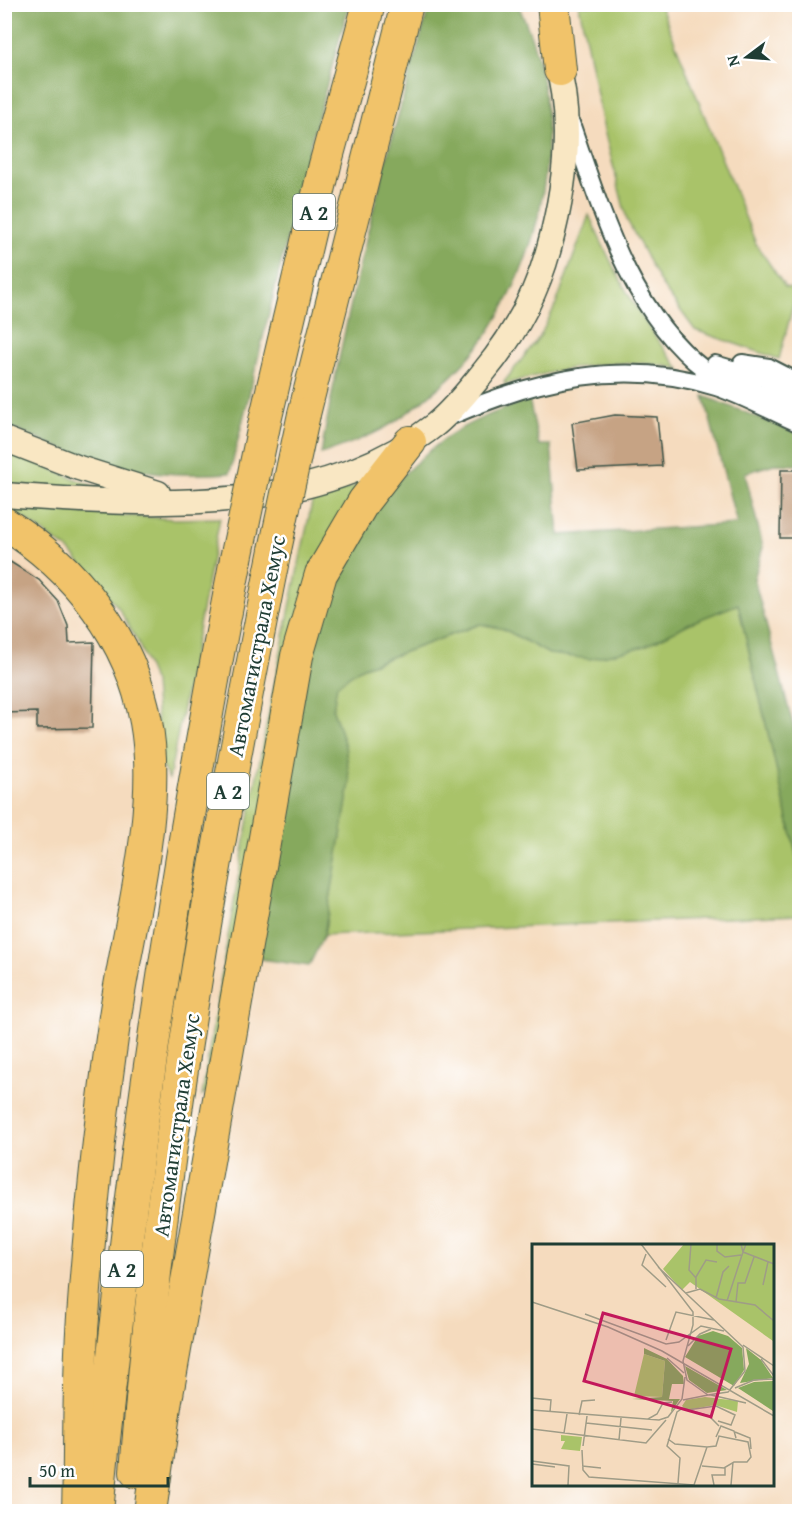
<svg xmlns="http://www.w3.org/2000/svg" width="804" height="1516" viewBox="0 0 804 1516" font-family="'Gentium Book Plus',serif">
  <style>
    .green { fill: #a9c369; stroke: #64804e; stroke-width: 1.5 }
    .forest { fill: #86a95d; stroke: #527348; stroke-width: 1.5 }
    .building { fill: #c6a384 }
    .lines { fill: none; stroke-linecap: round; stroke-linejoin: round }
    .street-casing { stroke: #3f5549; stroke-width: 20 }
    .secondary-casing { stroke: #3f5549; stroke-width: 27 }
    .highway-casing { stroke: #3f5549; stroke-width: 34 }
    .street { stroke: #fff; stroke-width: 16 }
    .secondary { stroke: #f9e7c3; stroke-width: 24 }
    .highway { stroke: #f1c36a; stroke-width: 32 }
    .highway-bridge-casing { stroke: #3f5549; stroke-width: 34; stroke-linecap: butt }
    .highway-bridge { stroke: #f1c36a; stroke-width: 32 }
    .labels { text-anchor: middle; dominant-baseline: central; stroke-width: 5; stroke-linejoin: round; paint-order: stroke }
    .shield { fill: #fff; stroke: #627771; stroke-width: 1.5 }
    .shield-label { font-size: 21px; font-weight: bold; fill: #1f3d34 }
    .street-label { font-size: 22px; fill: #1f3d34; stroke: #fff }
    .inset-road { fill: none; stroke: #9f9c87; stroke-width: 1.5 }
    .view { fill: #c2185b; fill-opacity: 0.15; stroke: #c2185b; stroke-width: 3 }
    .inset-edge { fill: none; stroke: #1f3d34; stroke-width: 3 }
  </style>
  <rect width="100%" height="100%" fill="#fff"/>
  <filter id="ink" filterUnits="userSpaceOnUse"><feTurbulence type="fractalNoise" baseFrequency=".0167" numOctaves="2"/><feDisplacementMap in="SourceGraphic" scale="12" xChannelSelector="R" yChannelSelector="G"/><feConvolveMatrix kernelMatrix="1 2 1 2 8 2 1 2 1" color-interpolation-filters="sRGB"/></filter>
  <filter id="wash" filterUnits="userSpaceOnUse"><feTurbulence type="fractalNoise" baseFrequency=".008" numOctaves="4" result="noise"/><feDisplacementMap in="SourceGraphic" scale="24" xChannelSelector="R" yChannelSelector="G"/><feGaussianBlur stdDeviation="1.35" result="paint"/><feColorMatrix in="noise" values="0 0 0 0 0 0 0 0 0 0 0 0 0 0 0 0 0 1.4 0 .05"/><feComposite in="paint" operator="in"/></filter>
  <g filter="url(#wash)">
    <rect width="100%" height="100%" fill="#f5dbbe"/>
    <g class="green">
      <path d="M579 5H660L756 244 785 287 797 290 779 359 695 330 661 284 627 220 604 130Z"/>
      <path d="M589 215C614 271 640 322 680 369 623 355 561 368 505 384L504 382 540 336 556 304Z"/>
      <path d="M4 449 104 491 5 485Z"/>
      <path d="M360 485 210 1087 202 1096C233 895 270 696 313 498Z"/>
      <path d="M9 508 175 519 220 518 169 779 160 763 154 683 138 642 118 607 70 551Z"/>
      <path d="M738 604 799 866V915L324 935 350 783 345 746 333 710 336 685 361 668 481 624 504 629 549 654 645 646 690 623Z"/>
    </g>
    <g class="forest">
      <path d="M5 5H349L308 153 230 473C137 480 88 461 5 425Z"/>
      <path d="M430 5H518C568 108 551 235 490 330 468 364 430 397 396 421 373 436 346 445 321 454 347 302 386 152 430 5Z"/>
      <path d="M704 396 799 434V465L774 464 745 473 763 547 754 579 799 747V866L738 604 690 623 645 646 590 659 549 654 504 629 480 624 361 668 337 685 333 710 345 746 350 783 324 935 309 966 254 958C267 886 281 814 294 742 317 619 336 521 443 440 468 421 500 411 529 399L539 445H551L559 535 737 524Z"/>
    </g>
    <g id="blocks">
      <g class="building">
        <path d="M615 415 657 417 662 466 578 470 572 423Z"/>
        <path d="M781 470H800V538H780Z"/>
        <path d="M4 558 39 580 58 601 68 626 69 643 94 642 92 728 37 729V712L4 713Z"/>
      </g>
    </g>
  </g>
  <g filter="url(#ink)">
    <use href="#blocks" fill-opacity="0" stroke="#3f5549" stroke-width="1.5"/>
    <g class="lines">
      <g class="street-casing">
        <g id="street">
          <path d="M571 123C601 209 630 313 705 370 717 380 781 401 800 406"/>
          <path d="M742 363 769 367 800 383"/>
          <path d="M715 364 763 378 800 395"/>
          <path d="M449 417C536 379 623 358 716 387 744 396 772 412 800 424"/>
        </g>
      </g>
      <g class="secondary-casing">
        <g id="secondary">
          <path d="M4 439 79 468 158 493"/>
          <path d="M4 495C149 505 315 519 436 424 453 410 468 391 482 374 514 336 536 296 549 248 566 186 574 118 555 56"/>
        </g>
      </g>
      <g class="highway-casing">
        <g id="highway">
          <path d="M553 4 560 70"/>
          <path d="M304 414 407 4"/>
          <path d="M265 421 325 165 369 4"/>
          <path d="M4 523C76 568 131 638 146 722 163 814 126 932 114 1024 100 1121 90 1219 83 1317 78 1381 80 1447 78 1512"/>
          <path d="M136 1472C159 1162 214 854 275 550"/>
          <path d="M97 1512C127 1191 174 875 236 559"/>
          <path d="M150 1512 165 1406 297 656 321 574 364 501 410 442"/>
        </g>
      </g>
      <use href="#street" class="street"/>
      <use href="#secondary" class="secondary"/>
      <use href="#highway" class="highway"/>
      <g class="highway-bridge-casing">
        <g id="highway-bridge">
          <path d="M275 550 304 414"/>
          <path d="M236 559 265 421"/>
        </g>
      </g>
      <use href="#highway-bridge" class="highway-bridge"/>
    </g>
  </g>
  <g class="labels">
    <g class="shield">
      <rect x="293" y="194" width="42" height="36" rx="4.5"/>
      <rect x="207" y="773" width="42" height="36" rx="4.5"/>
      <rect x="101" y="1251" width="42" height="36" rx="4.5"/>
    </g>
    <g class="shield-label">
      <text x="314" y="212">A 2</text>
      <text x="228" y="791">A 2</text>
      <text x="122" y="1269">A 2</text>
    </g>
    <g class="street-label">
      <text transform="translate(256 646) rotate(-79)">Автомагистрала Хемус</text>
      <text transform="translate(176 1125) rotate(-82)">Автомагистрала Хемус</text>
    </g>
  </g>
  <g transform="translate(532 1244)">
    <rect width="242" height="242" fill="#f5dbbe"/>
    <path d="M152 0H241V97L158 38 150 46 131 25ZM112 110 133 117 130 153 102 152ZM173 153 206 157 205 168 183 161 155 166 150 162 154 156ZM29 191 50 193 48 207 29 205 33 197H29Z" fill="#a9c369"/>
    <path d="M181 87 196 92 210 104 212 126 202 142 153 113 166 92ZM112 104 135 115 151 132 152 140H140L137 155H148L139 168 141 157 100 155 130 153 133 117 112 110ZM214 104 229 116 241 134 208 139 217 120ZM153 122 195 146 175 149 157 136ZM241 137V167L206 144 222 138Z" fill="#86a95d"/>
    <path class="inset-road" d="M109 0 161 68V81L151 117 155 136 176 151 196 148 213 127 211 103 126 23M159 0 157 26 164 34V45M185 0V7L193 13 209 11M214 0 211 8 242 20M114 10 110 21 134 43M164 33 174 16 185 18M231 41 236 18M154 49 168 45 187 55 223 61 242 77M184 54 191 28 197 22M195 57 211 8 209 0M0 58 76 83 130 107 242 172M204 58 206 39H213L222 13M53 70 134 100 147 98 169 82 192 87M134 96 144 68 182 76M211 101 242 122M156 102 168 90 179 85M135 114 152 129M229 115 242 132M203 144 222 136 242 135M179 151 214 159M0 154 19 156 18 168M151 156 176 151M0 166 127 176 136 173 150 155 153 133M155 166 184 162 203 171 199 181 186 177M47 171 50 157 63 156M116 175 125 170 131 159 140 158M54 179 120 186M0 185 114 199 134 176M203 188 218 194 219 205M32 189 35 170M184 193 189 182 202 187 204 194M136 195 143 200 175 203 184 202 187 192 216 198 219 213 215 218H202L192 224 170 222M87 196 89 174M51 202 55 172M50 206 51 226 57 233 162 241 175 203M0 217 37 222 36 241M0 220 23 223M50 222 69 224M146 239 148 214 135 202 145 168 151 164 177 172 187 182M182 241 180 231H193V224M199 241 201 218"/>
    <path class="view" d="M71 69 199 105 179 173 52 137Z"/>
    <rect width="242" height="242" class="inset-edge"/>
  </g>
  <rect width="804" height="1516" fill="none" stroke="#fff" stroke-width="24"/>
  <g transform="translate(747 57) rotate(254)" stroke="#ffffff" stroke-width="4.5" paint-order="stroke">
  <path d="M0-4.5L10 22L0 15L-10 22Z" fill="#1f3d34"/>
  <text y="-9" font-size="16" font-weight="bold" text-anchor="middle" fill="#1f3d34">N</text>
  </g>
  <path d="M30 1477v9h138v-9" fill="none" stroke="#1f3d34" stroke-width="3"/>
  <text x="39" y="1477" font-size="18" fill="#1f3d34" stroke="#ffffff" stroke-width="4.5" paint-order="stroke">50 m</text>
</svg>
